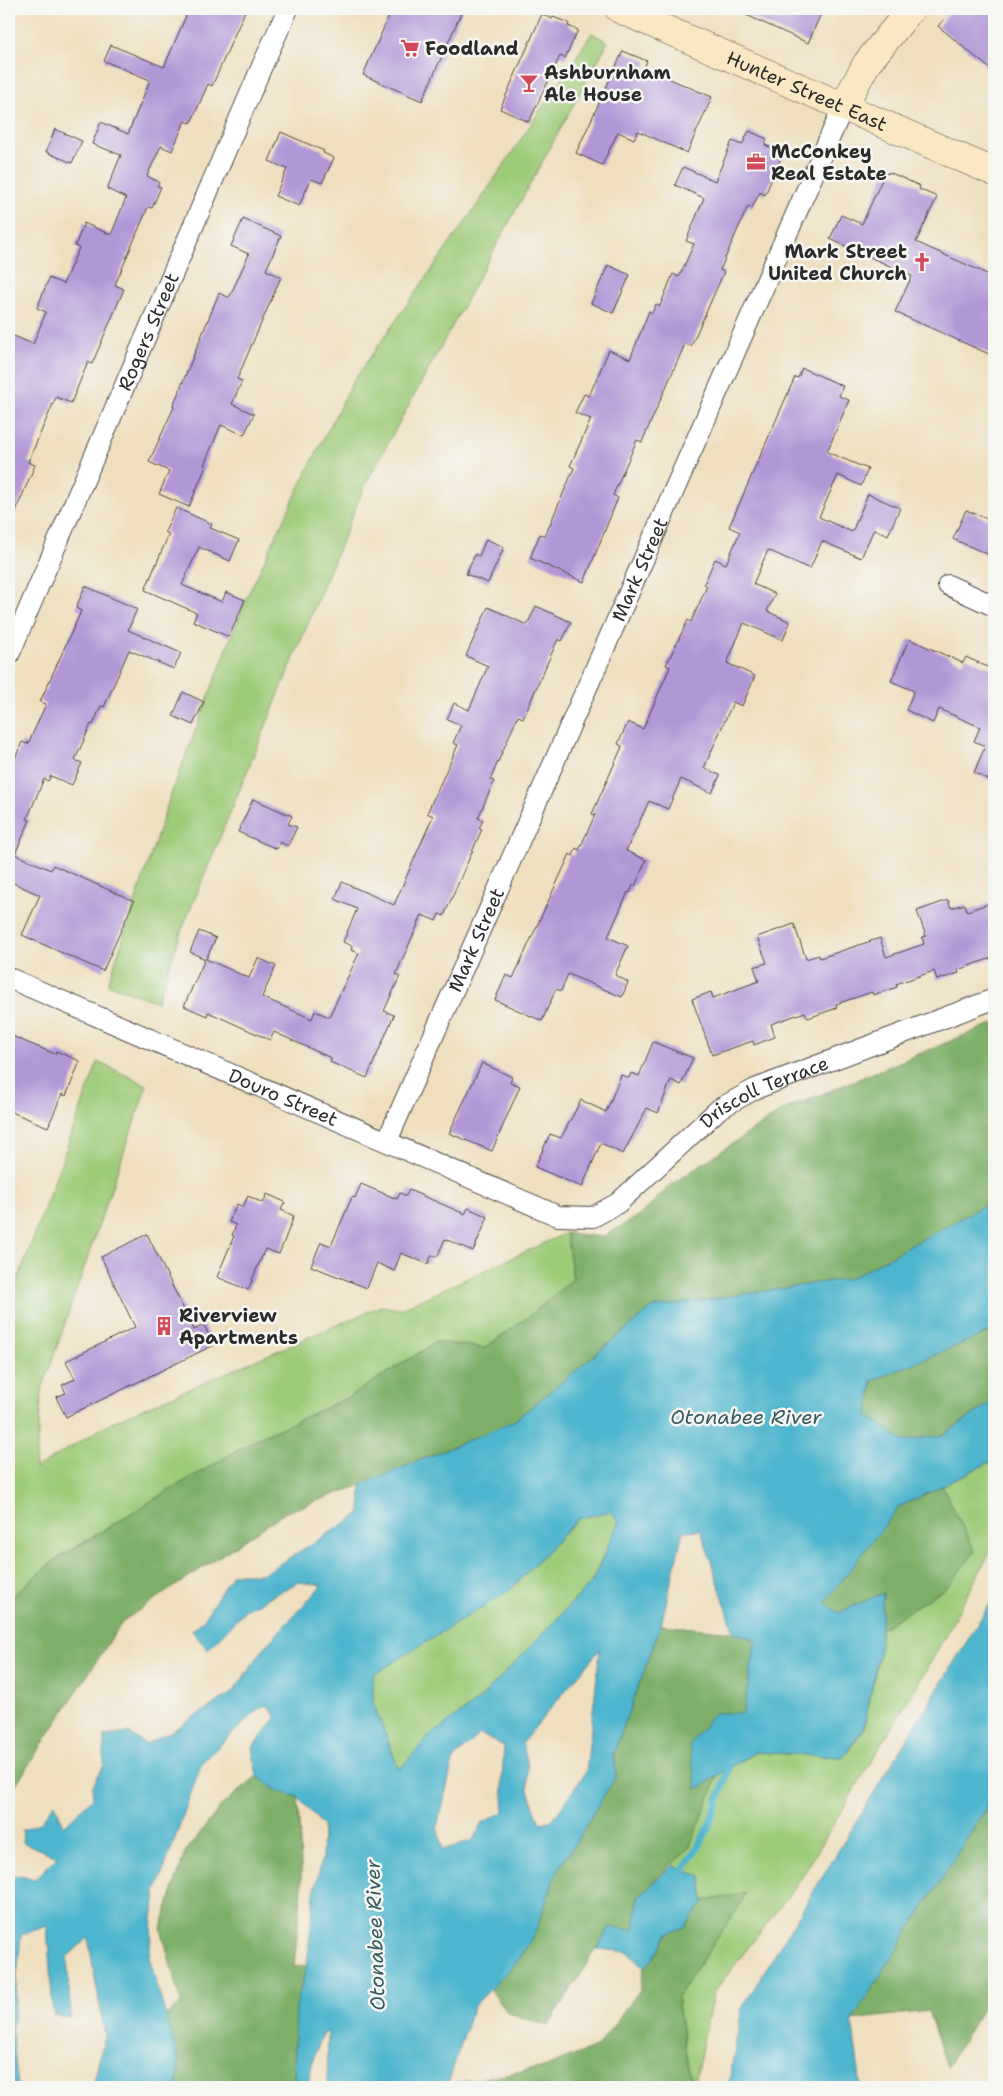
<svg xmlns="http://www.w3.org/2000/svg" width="1003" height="2096" viewBox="0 0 1003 2096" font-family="'Shantell Sans',sans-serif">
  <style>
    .green { fill: #9ecb78; stroke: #647b52 }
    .forest { fill: #7eaf68; stroke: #546d4a }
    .water { fill: #4eb5cd; stroke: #3c707c; fill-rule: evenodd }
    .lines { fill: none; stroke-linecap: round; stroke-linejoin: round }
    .stream { stroke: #4eb5cd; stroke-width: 7 }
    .building { fill: #b297d7 }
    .street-casing { stroke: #484641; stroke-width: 22 }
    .secondary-casing { stroke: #484641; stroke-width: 29 }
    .street { stroke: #fff; stroke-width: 20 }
    .secondary { stroke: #fae7c3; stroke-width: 28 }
    .labels { text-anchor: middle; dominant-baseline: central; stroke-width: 5; stroke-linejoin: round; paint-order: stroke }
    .poi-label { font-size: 19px; font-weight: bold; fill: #2b2b2b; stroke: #f6f6f2; text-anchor: start }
    .street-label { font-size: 19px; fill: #2b2b2b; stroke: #f6f6f2 }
    .water-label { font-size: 20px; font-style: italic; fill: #375b64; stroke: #f6f6f2 }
  </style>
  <rect width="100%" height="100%" fill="#f6f6f2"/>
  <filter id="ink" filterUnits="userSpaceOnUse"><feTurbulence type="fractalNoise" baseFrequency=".02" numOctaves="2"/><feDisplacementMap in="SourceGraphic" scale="10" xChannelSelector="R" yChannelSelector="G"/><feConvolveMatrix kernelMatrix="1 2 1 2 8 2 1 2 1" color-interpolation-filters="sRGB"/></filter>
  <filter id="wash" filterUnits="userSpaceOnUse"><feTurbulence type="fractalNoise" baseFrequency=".0096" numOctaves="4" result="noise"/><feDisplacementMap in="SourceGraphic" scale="20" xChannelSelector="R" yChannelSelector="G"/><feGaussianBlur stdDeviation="1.12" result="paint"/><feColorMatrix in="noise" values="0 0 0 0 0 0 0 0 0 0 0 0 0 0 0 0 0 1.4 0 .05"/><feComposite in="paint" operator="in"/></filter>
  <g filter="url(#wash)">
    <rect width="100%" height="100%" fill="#efdfbf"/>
    <g class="green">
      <path d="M592 33 608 42 365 485 181 932 157 1002 108 984 171 794 246 599 310 465 352 383 477 205Z"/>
      <path d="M98 1062 147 1085 42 1390 35 1469 110 1423 381 1306 400 1309 566 1233 573 1279 527 1318 485 1348 436 1342 349 1397 259 1438 169 1490 53 1561 9 1599V1304Z"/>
      <path d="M992 1461 994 1464V1545L931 1662 799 1882 713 1993 694 2087 688 2066 677 1997 736 1911 745 1894 704 1901 701 1877 673 1865 690 1846 718 1775 755 1752 844 1757 864 1729 879 1653 881 1629 948 1586 975 1551 942 1486Z"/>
      <path d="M611 1511 619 1521 591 1583 478 1701 427 1738 400 1771 373 1703V1675L510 1590 578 1519Z"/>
    </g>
    <g class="forest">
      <path d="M994 1023V1200L851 1278 652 1308 514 1421 361 1485 286 1512 123 1621 9 1795V1599L53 1562 169 1490 259 1438 349 1397 436 1342 485 1348 527 1318 573 1279 566 1233 603 1237 640 1215 669 1186 783 1110Z"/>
      <path d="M994 1330V1401L943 1435 903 1441 868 1416 873 1380Z"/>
      <path d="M942 1486 975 1551 948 1586 881 1629 883 1593 838 1613 824 1602 899 1507Z"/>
      <path d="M661 1625 734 1632 756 1640 743 1713 697 1789 718 1775 690 1846 638 1897 634 1931 610 1927 548 2026 508 2013 490 1989 516 1963 535 1933 555 1876 616 1776 613 1755Z"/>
      <path d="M257 1776 277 1791 298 1797 302 1888 294 1967 307 1965 296 2007 294 2087H178V2058L165 2016 181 2004 161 1928 185 1852 223 1804Z"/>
      <path d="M994 1796V1989L947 2067 928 2011 851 2020Z"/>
      <path d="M746 1893 736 1911 677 1997 688 2066 694 2087H447L448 2084 546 2067 598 2046 640 1990 644 1967 654 1958 668 1933 685 1927 704 1901Z"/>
    </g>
    <g class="water">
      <path d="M994 1200V1330L872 1381 868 1416 903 1441 943 1435 994 1401V1460L899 1507 825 1602 838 1613 883 1593 879 1653 863 1729 843 1757 755 1752 697 1789 689 1745 714 1713H743L756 1640 734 1632 701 1530 683 1531 661 1625 613 1755 616 1776 555 1876 535 1933 516 1963 473 2007 447 2087H327L328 2032 323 2034 314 2056 307 2087H294L296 2007 307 1965 314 1894 322 1858 323 1826 298 1797 277 1791 257 1776 252 1748 276 1718 268 1705 259 1709 202 1762 156 1892 149 1957 178 2058V2087H96L94 2081 105 2036 88 1938 67 1957 71 2018 53 2015 47 1926 21 1935 12 2031 18 2087H9V1874L35 1879 57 1857 22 1842 23 1830 41 1822 55 1803 64 1826 93 1798 92 1787 104 1765V1736L129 1733 146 1744 172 1731 233 1692 264 1648 322 1585 299 1582 245 1610 208 1650 192 1631 204 1619 232 1574H263L360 1514 361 1485 514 1421 652 1308 851 1278ZM610 1511 619 1521 591 1583 478 1701 427 1738 399 1770 373 1703V1675L510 1590 578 1519ZM600 1649 586 1772 553 1820 540 1823 528 1790 527 1760 522 1743ZM480 1734 504 1746 502 1779 504 1812 482 1823 473 1840 443 1850 437 1827 454 1758Z"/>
      <path d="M994 1597V1796L852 2020 861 2087H728L742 2008Z"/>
      <path d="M673 1865 701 1877 704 1901 685 1927 668 1933 654 1958 644 1967 627 1952 597 1949 610 1927 634 1930 638 1897Z"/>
    </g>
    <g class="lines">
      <path class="stream" d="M684 1870 708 1829 729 1769"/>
    </g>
    <g id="blocks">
      <g class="building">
        <path d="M189 9H246L212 86 208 84 191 123 185 121 172 151 161 146 147 176 159 182 157 186 161 187 152 208 148 207 115 285 124 289 92 364 88 362 71 403 56 397 28 462 35 465 9 527V334L33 344 46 312 37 308 49 278 63 284 79 248 75 246 84 223 111 235 126 198 107 189 121 155 92 144 101 122 128 134 150 80 104 61 111 45 164 67Z"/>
        <path d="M392 9H463L422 101 363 75Z"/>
        <path d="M733 9H823L808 43Z"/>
        <path d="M953 9H994V72L938 26Z"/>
        <path d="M542 14 552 19 553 17 569 23 568 26 578 30 565 58 560 56 529 122 500 109Z"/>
        <path d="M623 51 647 61 644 68 712 97 687 153 638 131 634 139 618 132 602 165 576 153Z"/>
        <path d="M55 129 82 141 72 163 46 152Z"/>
        <path d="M749 131 767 139 765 145 783 153 765 195 760 192 752 208 748 206 720 270 724 272 691 346 685 344 642 442 637 440 613 495 618 498 584 582 530 558 540 534 545 536 574 468 570 466 591 419 575 413 584 394 589 396 609 350 630 359 649 311 652 313 656 304 660 306 673 274 679 277 694 244 686 241 704 198 675 185 683 167 715 181 732 141 742 145Z"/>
        <path d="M281 132 324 151 323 153 334 158 322 183 311 179 299 206 275 196 287 169 269 161Z"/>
        <path d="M889 172 920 186 919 189 937 197 916 242 994 277V344L989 354 895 312 912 276 830 239 841 215 862 224 885 173 888 174Z"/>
        <path d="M243 219 281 236 266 270 281 277 237 379 242 381 232 404 254 414 244 435 221 425 204 465 206 466 189 507 159 494 169 471 149 462 174 407 173 406 219 293 228 297 230 296 249 254 231 246Z"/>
        <path d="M608 265 630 275 613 313 591 303Z"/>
        <path d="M802 368 843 386 839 396 849 400 827 452 868 469 861 486 838 475 819 517 852 532 868 494 900 508 888 535 874 529 861 558 822 541 810 569 768 550 753 584 775 594 767 611 790 622 783 640 744 623 727 663 755 676 742 706 733 702 704 768 720 775 712 793 681 779 668 809 649 801 626 851 646 860 635 886 633 885 630 893 628 892 608 937 628 946 615 975 628 982 622 997 568 974 561 991 556 989 542 1021 495 1000 506 975 513 978 570 854 573 856 576 848 579 850 595 815 592 814 621 749 622 746 618 744 628 722 643 729 670 667 666 665 688 620 691 622 707 586 704 584 715 559 726 564 740 532 729 527 795 377 798 378Z"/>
        <path d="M176 508 212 524 210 528 239 540 230 561 199 547 182 585 222 602 226 592 245 600 229 637 193 621 197 613 145 590 169 534 165 532Z"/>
        <path d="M966 510 994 522V557L953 539Z"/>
        <path d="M486 539 504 547 488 583 466 574 475 554 479 556Z"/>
        <path d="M85 586 137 609 128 630 181 653 174 669 129 650 104 707 101 706 93 725 91 724 75 760 82 763 72 785 51 776 48 781 44 779 27 819 30 820 15 854 51 870 53 865 134 901 103 971 22 935 40 895 9 881V773L22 742 28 744 46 704 40 702 81 611 76 608Z"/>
        <path d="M536 606 571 622 562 641 558 639 523 718 518 716 490 780 494 781 478 818 483 820 479 828 482 829 444 916 439 914 436 921 422 915 396 974 400 976 384 1011 394 1015 367 1078 330 1062 331 1058 274 1032 270 1040 208 1012 207 1016 184 1006 205 959 190 952 199 931 216 938 206 959 249 978 258 958 276 966 262 997 312 1019 315 1011 329 1017 359 953 351 950 352 946 343 942 357 909 335 899 342 882 394 905 433 816 427 813 458 745 453 743 461 725 447 719 454 703 469 710 488 666 466 656 488 607 527 625Z"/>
        <path d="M909 639 963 663 966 657 994 670V782L974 773 985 746 974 741 980 727 939 709 933 723 906 710 914 691 891 681Z"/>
        <path d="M183 692 204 702 193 725 173 716Z"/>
        <path d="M253 799 292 816 288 824 297 827 288 846 280 842 277 849 238 832Z"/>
        <path d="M948 900 951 908 965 904 967 911 994 902V957L958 970 959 973 937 980 934 971 896 984 897 987 873 995 872 992 836 1004 837 1008 808 1018 805 1012 771 1024 775 1037 754 1045 753 1041 712 1055 692 999 711 992 713 998 759 981 754 967 767 963 757 937 794 924 806 959 819 955 820 958 880 938 886 957 924 944 922 937 926 936 917 911Z"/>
        <path d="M9 1035 55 1054 56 1051 80 1061 66 1096 62 1094 48 1127 9 1111Z"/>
        <path d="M653 1042 693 1058 681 1085 671 1080 658 1113 647 1108 623 1154 601 1143 582 1187 535 1167 550 1134 561 1138 581 1100 606 1112 621 1075 629 1078 631 1073 639 1076Z"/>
        <path d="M482 1063 512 1077 510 1082 520 1086 492 1151 449 1133Z"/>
        <path d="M361 1184 397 1199 400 1193 406 1196 409 1190 465 1214 468 1208 488 1217 473 1251 445 1239 437 1257 432 1255 428 1264 401 1253 394 1271 377 1263 367 1288 311 1266 321 1242 331 1246 352 1197 355 1198Z"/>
        <path d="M267 1194 285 1202 281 1210 294 1216 279 1254 265 1249 248 1290 217 1277 234 1236 232 1235 236 1225 229 1222 237 1204 243 1207 248 1196 263 1203Z"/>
        <path d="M147 1234 194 1330 204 1325 214 1345 66 1417 56 1397 66 1393 62 1385 75 1379 66 1361 135 1327 101 1257Z"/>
      </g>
    </g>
  </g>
  <g filter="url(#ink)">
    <use href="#blocks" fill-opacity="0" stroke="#484641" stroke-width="1"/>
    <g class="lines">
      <g class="street-casing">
        <g id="street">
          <path d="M948 585 994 606"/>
          <path id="s1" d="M9 655 262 66 288 9"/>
          <path id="s2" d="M9 978 558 1216 593 1217 618 1203 719 1109 755 1089 994 999"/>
          <path id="s3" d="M387 1141 844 105"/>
        </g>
      </g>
      <g class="secondary-casing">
        <g id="secondary">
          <path id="s4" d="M619 9 994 172"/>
          <path d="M844 105 867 63 911 9"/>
        </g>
      </g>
      <use href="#street" class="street"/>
      <use href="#secondary" class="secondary"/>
    </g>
  </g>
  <defs>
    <g id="supermarket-bare" transform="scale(1.5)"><path d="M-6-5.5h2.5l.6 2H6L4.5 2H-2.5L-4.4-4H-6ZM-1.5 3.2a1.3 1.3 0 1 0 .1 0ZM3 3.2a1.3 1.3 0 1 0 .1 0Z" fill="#d1495b" stroke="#f6f6f2" stroke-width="2.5" paint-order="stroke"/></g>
    <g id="bar-bare" transform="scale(1.5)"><path d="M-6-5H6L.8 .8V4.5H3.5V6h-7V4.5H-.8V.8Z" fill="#d1495b" stroke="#f6f6f2" stroke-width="2.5" paint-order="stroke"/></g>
    <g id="office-bare" transform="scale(1.5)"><path d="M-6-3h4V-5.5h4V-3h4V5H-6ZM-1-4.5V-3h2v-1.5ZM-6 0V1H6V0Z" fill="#d1495b" stroke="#f6f6f2" stroke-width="2.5" paint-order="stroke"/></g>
    <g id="church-bare" transform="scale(1.5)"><path d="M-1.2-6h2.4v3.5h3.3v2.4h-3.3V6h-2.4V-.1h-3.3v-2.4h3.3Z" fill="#d1495b" stroke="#f6f6f2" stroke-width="2.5" paint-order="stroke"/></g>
    <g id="building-bare" transform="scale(1.5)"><path d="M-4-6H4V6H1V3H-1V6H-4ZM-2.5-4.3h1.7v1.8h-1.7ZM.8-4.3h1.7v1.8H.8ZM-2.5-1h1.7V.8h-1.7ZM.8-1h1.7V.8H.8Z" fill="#d1495b" stroke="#f6f6f2" stroke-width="2.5" paint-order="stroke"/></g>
  </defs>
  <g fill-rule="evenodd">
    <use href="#supermarket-bare" x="410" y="48"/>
    <use href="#bar-bare" x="529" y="83"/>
    <use href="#office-bare" x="756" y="162"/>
    <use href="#church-bare" x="922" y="262"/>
    <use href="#building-bare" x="164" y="1326"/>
  </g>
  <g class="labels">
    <g class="poi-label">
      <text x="425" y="48">Foodland</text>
      <text x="544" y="72">Ashburnham<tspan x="544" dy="22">Ale House</tspan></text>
      <text x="771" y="151">McConkey<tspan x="771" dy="22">Real Estate</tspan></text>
      <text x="907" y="251" text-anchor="end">Mark Street<tspan x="907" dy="22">United Church</tspan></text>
      <text x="179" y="1315">Riverview<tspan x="179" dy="22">Apartments</tspan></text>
    </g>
    <g class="street-label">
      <text stroke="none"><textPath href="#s4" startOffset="205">Hunter Street East</textPath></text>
      <text stroke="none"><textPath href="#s1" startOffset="352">Rogers Street</textPath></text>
      <text stroke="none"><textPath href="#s3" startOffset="625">Mark Street</textPath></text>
      <text stroke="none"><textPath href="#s3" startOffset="220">Mark Street</textPath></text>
      <text stroke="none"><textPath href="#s2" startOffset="848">Driscoll Terrace</textPath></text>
      <text stroke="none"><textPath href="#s2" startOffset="299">Douro Street</textPath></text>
    </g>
    <g class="water-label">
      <text x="746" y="1417">Otonabee River</text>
      <text transform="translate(375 1935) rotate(-92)">Otonabee River</text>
    </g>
  </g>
  <rect width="1003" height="2096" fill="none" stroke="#f6f6f2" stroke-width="30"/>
</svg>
